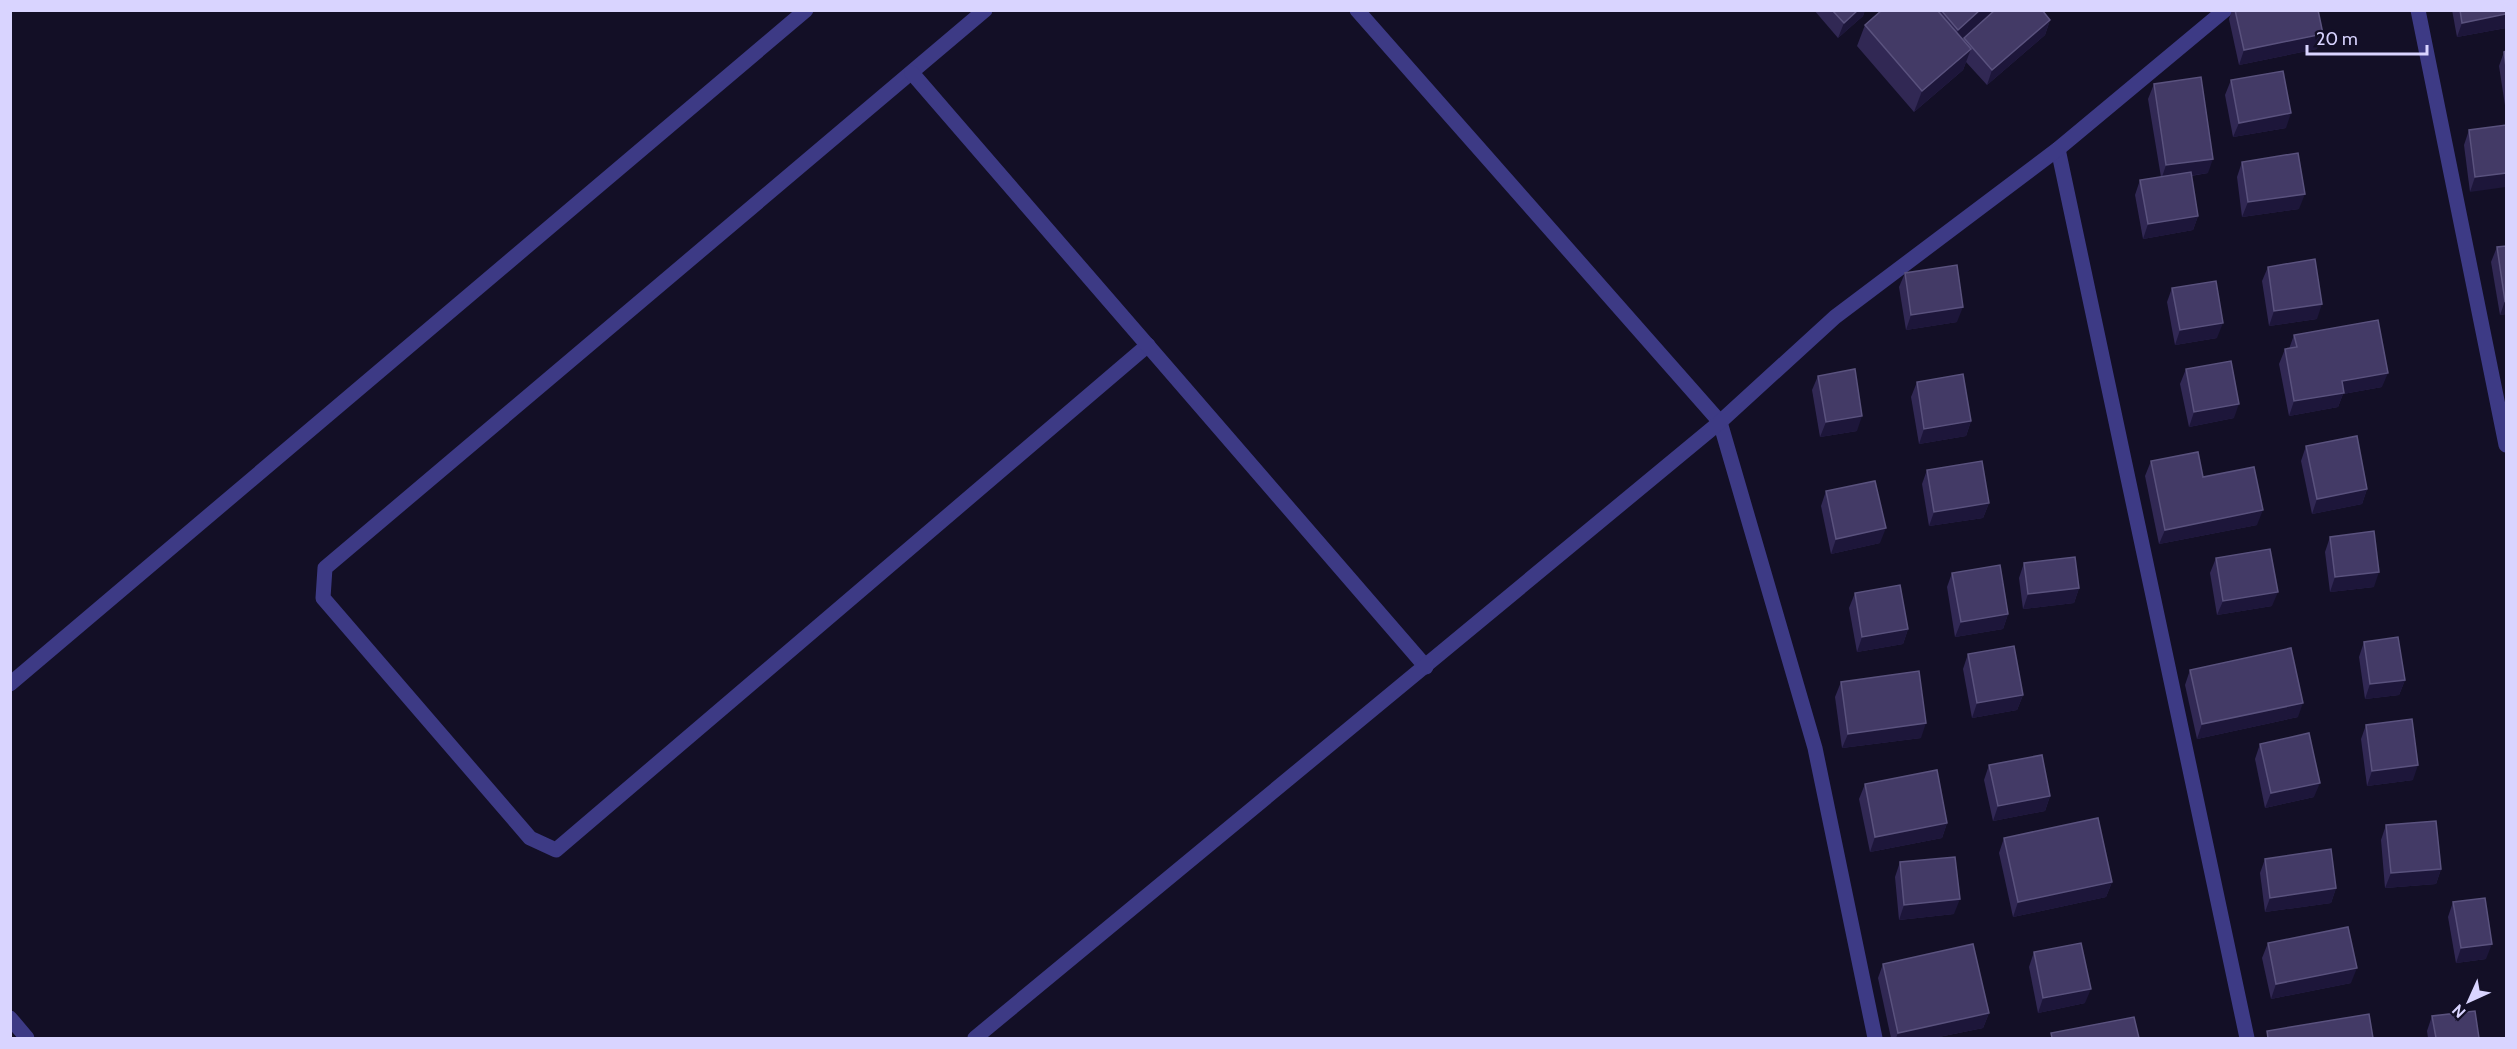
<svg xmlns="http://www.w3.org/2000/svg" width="2517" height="1049" viewBox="0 0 2517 1049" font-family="Cabin,sans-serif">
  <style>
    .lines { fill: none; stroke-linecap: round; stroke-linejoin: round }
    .minor { stroke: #3d3a85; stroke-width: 15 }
    .tertiary { stroke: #3d3a85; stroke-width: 15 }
    .wall { fill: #312854 }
    .shaded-wall { fill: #1d163a }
    .building { fill: #433a66; stroke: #5a527e; stroke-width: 1.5 }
  </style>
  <rect width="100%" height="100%" fill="#130f26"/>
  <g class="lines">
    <g class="minor">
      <path d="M985 10 325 568 323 598 530 838 556 850 1148 345"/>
      <path d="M1357 10 1720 422 1815 748 1875 1038"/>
      <path d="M2418 10 2506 445"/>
      <path d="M912 73 1426 667"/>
      <path d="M2058 149 2247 1038"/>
      <path d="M10 1018 27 1038"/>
      <path d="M975 1038 1720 422 1835 317 2058 149 2225 10"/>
    </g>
    <path class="tertiary" d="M10 684 806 10"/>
  </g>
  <g class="wall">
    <path d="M1814 10H1865L1863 16 1838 38Z"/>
    <path d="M1882 10H2042L2050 20 2045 35 1987 85 1966 62 1963 70 1914 112 1857 46 1865 25Z"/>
    <path d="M2232 10H2318L2317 49 2239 65 2229 19Z"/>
    <path d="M2452 10H2506V28L2457 37Z"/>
    <path d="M2506 51V112L2499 66 2504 52Z"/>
    <path d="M2231 80 2286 128 2233 137 2225 95Z"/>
    <path d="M2154 84 2208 173 2191 176 2198 216 2193 230 2143 239 2135 195 2140 180 2161 177 2148 99Z"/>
    <path d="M2506 125 2470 192 2464 145 2469 130Z"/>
    <path d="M2242 162 2299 209 2242 217 2237 177Z"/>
    <path d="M2506 246V314L2500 315 2491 262 2497 247Z"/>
    <path d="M2268 267 2317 319 2269 326 2262 281Z"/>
    <path d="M1905 273 1957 322 1906 330 1899 287Z"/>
    <path d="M2172 288 2217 338 2175 345 2167 302Z"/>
    <path d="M2294 335 2382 387 2343 394 2338 407 2289 416 2279 364 2285 349H2289Z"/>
    <path d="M2186 369 2234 418 2189 427 2180 384Z"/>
    <path d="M1818 376 1857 431 1820 437 1812 390Z"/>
    <path d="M1917 382 1971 421 1966 436 1919 444 1911 397Z"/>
    <path d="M2306 446 2367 489 2362 504 2312 514 2301 461Z"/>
    <path d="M2151 461 2203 477 2257 525 2159 544 2145 476Z"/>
    <path d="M1927 470 1989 503 1983 518 1929 526 1922 484Z"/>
    <path d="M1826 491 1880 543 1831 554 1821 506Z"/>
    <path d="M2330 537 2374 587 2330 592 2325 552Z"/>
    <path d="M2216 558 2272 606 2217 615 2210 573Z"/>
    <path d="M2024 563 2079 588 2074 603 2023 609 2019 578Z"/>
    <path d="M1952 573 2008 614 2003 629 1955 637 1947 587Z"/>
    <path d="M1855 593 1908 629 1903 644 1857 652 1849 608Z"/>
    <path d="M2364 642 2405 680 2399 695 2365 699 2359 657Z"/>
    <path d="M1968 654 2023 695 2017 710 1972 718 1963 669Z"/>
    <path d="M2190 670 2298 717 2197 739 2185 685Z"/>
    <path d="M1841 682 1921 738 1842 748 1835 697Z"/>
    <path d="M2366 725 2413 780 2367 786 2361 739Z"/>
    <path d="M2260 744 2314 797 2265 808 2255 759Z"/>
    <path d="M1989 765 2050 796 2045 811 1993 821 1984 780Z"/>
    <path d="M1865 784 1947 823 1942 838 1870 852 1859 799Z"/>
    <path d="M2386 825 2441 869 2436 884 2385 888 2381 840Z"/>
    <path d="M2004 838 2112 882 2106 897 2013 917 1999 853Z"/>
    <path d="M2265 859 2336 888 2331 903 2265 912 2260 873Z"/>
    <path d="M1900 862 1954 914 1899 920 1895 877Z"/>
    <path d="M2453 902 2486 959 2456 963 2448 917Z"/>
    <path d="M2268 943 2351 983 2271 999 2262 958Z"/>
    <path d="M2034 952 2085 1003 2038 1013 2029 967Z"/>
    <path d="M1883 964 1989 1013 1983 1028 1934 1038H1891L1878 978Z"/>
    <path d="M2432 1016 2479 1038H2428L2427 1031Z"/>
  </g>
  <g class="shaded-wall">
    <path d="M1858 10H1865L1863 16 1838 38 1844 23Z"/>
    <path d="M1980 10H1996L1964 38 1963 40 1950 51 1958 30Z"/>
    <path d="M2506 14V28L2457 37 2462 23Z"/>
    <path d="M2050 20 2045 35 1987 85 1992 70Z"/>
    <path d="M2323 34 2317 49 2239 65 2244 50Z"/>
    <path d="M1971 49 1963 70 1914 112 1922 91Z"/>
    <path d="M2291 113 2286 128 2233 137 2239 123Z"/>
    <path d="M2213 159 2208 173 2161 180 2166 165Z"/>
    <path d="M2506 173V187L2470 192 2475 177Z"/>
    <path d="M2305 194 2299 209 2242 217 2248 202Z"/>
    <path d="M2198 216 2193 230 2143 239 2148 224Z"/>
    <path d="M2506 300V314L2500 315 2505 301Z"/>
    <path d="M2322 304 2317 319 2269 326 2274 311Z"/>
    <path d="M1963 307 1957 322 1906 330 1911 315Z"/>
    <path d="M2223 323 2217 338 2175 345 2180 330Z"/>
    <path d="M2388 373 2382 387 2343 394 2338 407 2289 416 2294 401 2342 381Z"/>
    <path d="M2239 404 2234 418 2189 427 2194 412Z"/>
    <path d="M1862 416 1857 431 1820 437 1826 422Z"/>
    <path d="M1971 421 1966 436 1919 444 1924 429Z"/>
    <path d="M2367 489 2362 504 2312 514 2317 499Z"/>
    <path d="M1989 503 1983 518 1929 526 1934 512Z"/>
    <path d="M2263 510 2257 525 2159 544 2165 530Z"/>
    <path d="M1886 528 1880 543 1831 554 1836 539Z"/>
    <path d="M2379 572 2374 587 2330 592 2335 577Z"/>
    <path d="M2079 588 2074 603 2023 609 2028 594Z"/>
    <path d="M2278 592 2272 606 2217 615 2223 601Z"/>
    <path d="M2008 614 2003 629 1955 637 1961 622Z"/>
    <path d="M1908 629 1903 644 1857 652 1862 637Z"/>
    <path d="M2405 680 2399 695 2365 699 2370 684Z"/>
    <path d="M2023 695 2017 710 1972 718 1977 703Z"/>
    <path d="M2303 703 2298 717 2197 739 2202 724Z"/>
    <path d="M1926 723 1921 738 1842 748 1848 734Z"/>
    <path d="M2418 765 2413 780 2367 786 2372 771Z"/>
    <path d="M2320 783 2314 797 2265 808 2271 793Z"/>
    <path d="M2050 796 2045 811 1993 821 1998 806Z"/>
    <path d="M1947 823 1942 838 1870 852 1875 837Z"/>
    <path d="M2441 869 2436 884 2385 888 2391 873Z"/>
    <path d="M2112 882 2106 897 2013 917 2018 902Z"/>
    <path d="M2336 888 2331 903 2265 912 2270 898Z"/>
    <path d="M1960 899 1954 914 1899 920 1904 905Z"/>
    <path d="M2492 944 2486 959 2456 963 2461 948Z"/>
    <path d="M2357 968 2351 983 2271 999 2276 984Z"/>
    <path d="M2091 989 2085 1003 2038 1013 2043 998Z"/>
    <path d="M1989 1013 1983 1028 1934 1038H1896L1898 1033Z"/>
  </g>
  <g class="building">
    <path d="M1832 10H1858L1844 23Z"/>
    <path d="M1882 10H1937L1971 49 1922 91 1865 25Z"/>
    <path d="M1941 10H1980L1958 30Z"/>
    <path d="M1995 10H2042L2050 20 1992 70 1964 38Z"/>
    <path d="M2235 10H2318L2323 34 2244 50Z"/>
    <path d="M2460 10H2506V14L2462 23Z"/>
    <path d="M2506 51V67L2504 52Z"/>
    <path d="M2283 71 2291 113 2239 123 2231 80Z"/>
    <path d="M2201 77 2213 159 2166 165 2154 84Z"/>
    <path d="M2506 125V173L2475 177 2469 130Z"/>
    <path d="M2298 153 2305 194 2248 202 2242 162Z"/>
    <path d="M2191 172 2198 216 2148 224 2140 180Z"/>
    <path d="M2506 246V300L2505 301 2497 247Z"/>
    <path d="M2315 259 2322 304 2274 311 2268 267Z"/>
    <path d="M1957 265 1963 307 1911 315 1905 273Z"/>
    <path d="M2216 281 2223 323 2180 330 2172 288Z"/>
    <path d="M2378 320 2388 373 2342 381 2344 393 2294 401 2285 349 2297 347 2294 335Z"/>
    <path d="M2231 361 2239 404 2194 412 2186 369Z"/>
    <path d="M1855 369 1862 416 1826 422 1818 376Z"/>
    <path d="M1963 374 1971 421 1924 429 1917 382Z"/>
    <path d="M2357 436 2367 489 2317 499 2306 446Z"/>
    <path d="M2198 452 2203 477 2254 467 2263 510 2165 530 2151 461Z"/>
    <path d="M1982 461 1989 503 1934 512 1927 470Z"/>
    <path d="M1875 481 1886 528 1836 539 1826 491Z"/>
    <path d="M2374 531 2379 572 2335 577 2330 537Z"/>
    <path d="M2270 549 2278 592 2223 601 2216 558Z"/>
    <path d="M2075 557 2079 588 2028 594 2024 563Z"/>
    <path d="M2000 565 2008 614 1961 622 1952 573Z"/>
    <path d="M1900 585 1908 629 1862 637 1855 593Z"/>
    <path d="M2398 637 2405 680 2370 684 2364 642Z"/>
    <path d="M2014 646 2023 695 1977 703 1968 654Z"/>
    <path d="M2291 648 2303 703 2202 724 2190 670Z"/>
    <path d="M1919 671 1926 723 1848 734 1841 682Z"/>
    <path d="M2412 719 2418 765 2372 771 2366 725Z"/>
    <path d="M2309 733 2320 783 2271 793 2260 744Z"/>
    <path d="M2042 755 2050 796 1998 806 1989 765Z"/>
    <path d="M1937 770 1947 823 1875 837 1865 784Z"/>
    <path d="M2098 818 2112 882 2018 902 2004 838Z"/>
    <path d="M2436 821 2441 869 2391 873 2386 825Z"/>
    <path d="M2331 849 2336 888 2270 898 2265 859Z"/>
    <path d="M1955 857 1960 899 1904 905 1900 862Z"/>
    <path d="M2485 898 2492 944 2461 948 2453 902Z"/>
    <path d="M2348 927 2357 968 2276 984 2268 943Z"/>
    <path d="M2081 943 2091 989 2043 998 2034 952Z"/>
    <path d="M1973 944 1989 1013 1898 1033 1883 964Z"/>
    <path d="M2475 1011 2479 1038H2436L2432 1016Z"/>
    <path d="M2369 1014 2373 1038H2268L2267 1031Z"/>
    <path d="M2134 1017 2139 1038H2052L2051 1033Z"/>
  </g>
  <rect width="2517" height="1049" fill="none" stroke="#d9d4ff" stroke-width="24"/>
  <g transform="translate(2469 1001) rotate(225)" stroke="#130f26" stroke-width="4.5" paint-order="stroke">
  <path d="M0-4.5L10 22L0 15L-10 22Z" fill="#d9d4ff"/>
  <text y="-9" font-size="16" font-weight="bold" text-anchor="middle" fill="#d9d4ff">N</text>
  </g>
  <path d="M2307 45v9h120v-9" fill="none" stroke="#d9d4ff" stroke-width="3"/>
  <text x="2316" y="45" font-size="18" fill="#d9d4ff" stroke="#130f26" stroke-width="4.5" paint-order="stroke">20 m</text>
</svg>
